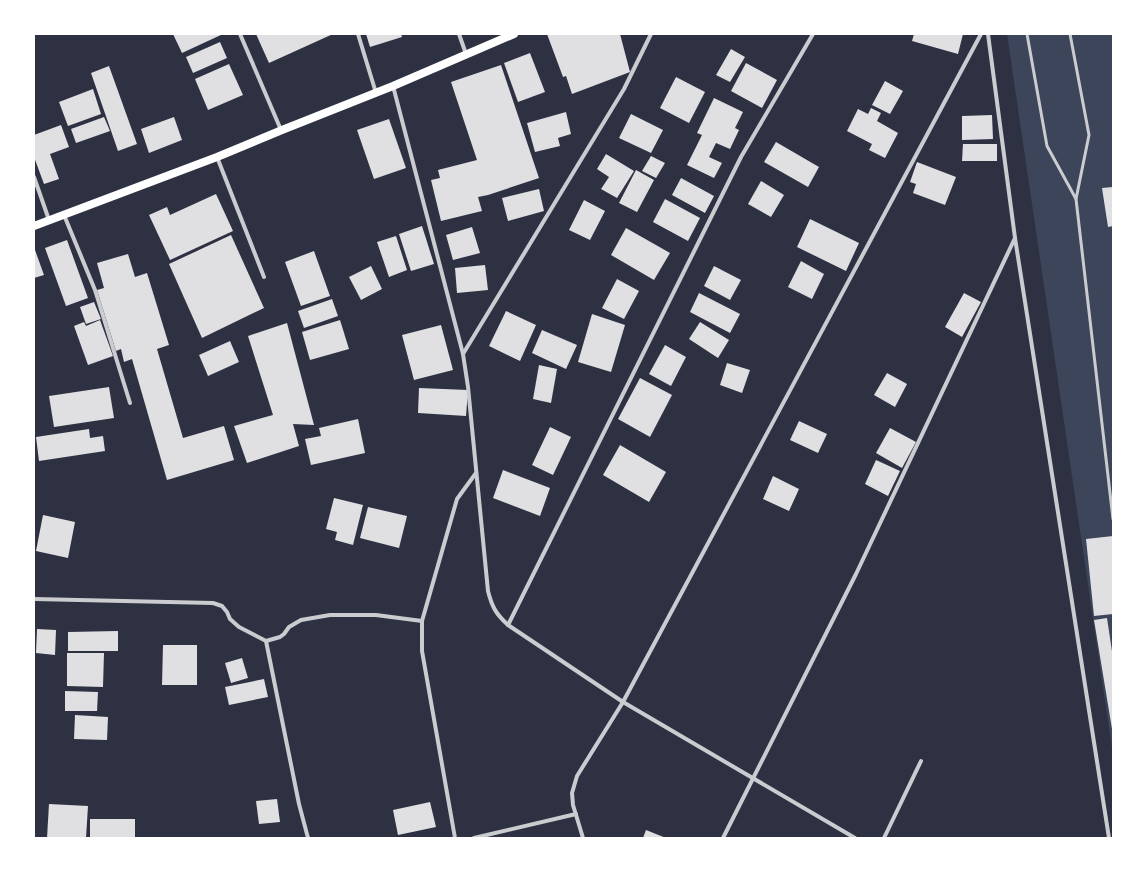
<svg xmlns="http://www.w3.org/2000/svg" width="1147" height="872" viewBox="0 0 1147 872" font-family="'Open Sans',sans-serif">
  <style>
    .green { fill: #3c4559 }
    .building { fill: #e0e0e3 }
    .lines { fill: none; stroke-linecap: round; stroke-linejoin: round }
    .service { stroke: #caccd0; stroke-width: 3 }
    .minor { stroke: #caccd0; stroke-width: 4 }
    .secondary { stroke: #fff; stroke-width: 8 }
  </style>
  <rect width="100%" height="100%" fill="#2d3142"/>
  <path class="green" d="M1007 34H1113V755Z"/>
  <g class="building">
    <path d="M173 34H223L182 53Z"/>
    <path d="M256 34H333L269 63Z"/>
    <path d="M366 34H401L402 37 370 47Z"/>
    <path d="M547 34H620L630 72 572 94 566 76 563 77Z"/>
    <path d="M914 34H963L958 54 912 41Z"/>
    <path d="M220 42 227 58 193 73 186 57Z"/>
    <path d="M731 49 745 57 730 82 716 75Z"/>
    <path d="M530 53 545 92 518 102 504 63Z"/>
    <path d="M746 63 777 80 762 108 731 91Z"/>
    <path d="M229 64 243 95 208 110 195 79Z"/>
    <path d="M501 65 539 178 488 195 478 197 482 211 441 221 431 180 440 178 438 170 477 160 451 82Z"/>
    <path d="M109 66 137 144 118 151 91 73Z"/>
    <path d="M676 77 705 92 689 123 660 108Z"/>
    <path d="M885 81 903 91 890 114 872 105Z"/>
    <path d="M93 89 101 114 68 126 59 102Z"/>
    <path d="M714 98 743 112 735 128 739 130 730 149 716 143 709 157 722 163 714 178 687 165 702 135 697 133Z"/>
    <path d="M871 108 881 113 877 121 898 133 885 158 869 150 872 144 847 131 858 109 868 114Z"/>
    <path d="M566 112 571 134 558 138 560 146 535 152 527 123Z"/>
    <path d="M631 114 663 130 651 153 619 138Z"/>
    <path d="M992 115 993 139 962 140V116Z"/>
    <path d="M104 117 110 131 76 143 71 129Z"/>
    <path d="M174 117 182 140 149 153 141 129Z"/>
    <path d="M389 119 406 168 374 179 357 130Z"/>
    <path d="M61 125 69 147 50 154 59 179 44 184 34 157V135Z"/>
    <path d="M776 142 819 167 808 187 764 162Z"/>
    <path d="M963 144H997V161H962Z"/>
    <path d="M606 154 634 171 617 198 601 189 609 177 597 169Z"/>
    <path d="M651 156 665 163 656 178 642 171Z"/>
    <path d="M917 162 956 177 945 205 913 193 916 184 910 182Z"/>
    <path d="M636 170 654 180 637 212 619 203Z"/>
    <path d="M681 178 714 196 705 213 672 195Z"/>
    <path d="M761 181 784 195 771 217 748 204Z"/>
    <path d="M1113 187V226L1108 227 1102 188Z"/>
    <path d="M539 189 544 211 508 221 502 198Z"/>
    <path d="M216 194 233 231 170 260 149 215 167 207 170 215Z"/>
    <path d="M665 199 700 218 688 241 653 222Z"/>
    <path d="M584 200 605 211 590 240 569 230Z"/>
    <path d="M810 219 859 243 846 271 797 247Z"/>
    <path d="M422 226 434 264 411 271 399 234Z"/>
    <path d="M472 227 480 253 453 260 446 235Z"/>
    <path d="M626 228 670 253 654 280 611 255Z"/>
    <path d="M231 235 264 308 202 338 169 264Z"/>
    <path d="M396 236 407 270 389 277 377 242Z"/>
    <path d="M67 240 88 298 66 306 45 248Z"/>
    <path d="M35 250 44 275 34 278V251Z"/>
    <path d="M314 251 330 296 301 306 285 262Z"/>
    <path d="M128 254 135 277 147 273 169 345 157 349 183 438 224 426 234 460 167 480 132 359 124 362 121 349 116 351 97 290 104 288 97 263Z"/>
    <path d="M801 261 824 274 812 299 788 287Z"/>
    <path d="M485 265 488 290 457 293 455 268Z"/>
    <path d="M371 266 382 289 361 300 349 277Z"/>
    <path d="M714 266 741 280 730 300 704 286Z"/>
    <path d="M617 279 639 291 624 319 602 308Z"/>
    <path d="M699 293 740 314 730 333 690 312Z"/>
    <path d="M964 293 981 302 962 337 945 327Z"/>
    <path d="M332 299 338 316 304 328 298 311Z"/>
    <path d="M94 302 101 319 86 324 80 307Z"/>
    <path d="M506 311 536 325 520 361 489 346Z"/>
    <path d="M592 314 625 325 611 372 578 362Z"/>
    <path d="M100 320 113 356 88 365 74 326 84 322 86 326Z"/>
    <path d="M340 320 349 349 310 360 302 332Z"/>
    <path d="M700 322 729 340 718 358 689 339Z"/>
    <path d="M287 323 314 425 293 424 299 446 247 463 234 426 273 415 248 336Z"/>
    <path d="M441 325 453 370 414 380 402 335Z"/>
    <path d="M542 330 577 345 566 369 532 353Z"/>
    <path d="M230 341 239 362 208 376 199 355Z"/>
    <path d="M665 345 686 357 671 386 649 374Z"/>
    <path d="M727 363 750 370 742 393 720 385Z"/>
    <path d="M539 365 557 369 551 403 533 399Z"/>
    <path d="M887 373 907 384 895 407 874 395Z"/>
    <path d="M640 378 672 395 650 437 618 419Z"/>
    <path d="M109 387 114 418 54 427 49 396Z"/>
    <path d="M419 388 468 390 466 416 418 413Z"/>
    <path d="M358 419 365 453 311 465 305 439 321 436 319 428Z"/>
    <path d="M799 421 827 434 818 453 790 440Z"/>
    <path d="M550 427 571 437 553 475 532 465Z"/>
    <path d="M890 428 916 442 902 468 876 453Z"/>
    <path d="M89 429 90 438 103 436 105 451 39 461 36 437Z"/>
    <path d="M620 445 666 472 649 502 603 475Z"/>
    <path d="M876 460 900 471 888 496 865 484Z"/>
    <path d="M503 470 550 488 540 516 493 498Z"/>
    <path d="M773 476 799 489 789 511 763 499Z"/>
    <path d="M334 498 363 505 353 545 335 540 337 532 326 529Z"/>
    <path d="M368 507 407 516 399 548 360 538Z"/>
    <path d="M43 515 75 522 68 558 36 551Z"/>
    <path d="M1113 536V614L1094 616 1086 539Z"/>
    <path d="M1107 618 1113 658V729H1112L1094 620Z"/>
    <path d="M37 629 56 630 55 655 36 653Z"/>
    <path d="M118 631V651H68V632Z"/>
    <path d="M163 645H197V685H162Z"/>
    <path d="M67 653H104L103 687 67 686Z"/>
    <path d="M242 658 248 678 231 683 225 663Z"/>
    <path d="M264 679 268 697 229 705 225 687Z"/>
    <path d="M65 691 98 692 97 711H65Z"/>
    <path d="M75 715 108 717 107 740 74 739Z"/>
    <path d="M277 799 280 822 259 824 256 801Z"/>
    <path d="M430 802 436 827 398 835 393 810Z"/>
    <path d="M49 804 88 806 86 838H47Z"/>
    <rect x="90" y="819" width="45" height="19"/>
    <path d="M646 830 666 838H643Z"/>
  </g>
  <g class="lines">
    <g class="service">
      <path d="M1027 34 1047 146 1076 199"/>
      <path d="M1070 34 1089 135 1076 199 1113 519"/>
    </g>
    <g class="minor">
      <path d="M240 34 281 130"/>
      <path d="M358 34 376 93"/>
      <path d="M459 34 466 54"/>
      <path d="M988 34 1015 238 1109 838"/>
      <path d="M393 86 463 354 468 387 488 591C492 607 496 614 508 625L623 702 855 838"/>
      <path d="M217 157 264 277"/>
      <path d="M34 177 49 220"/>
      <path d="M64 215 95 290 130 403"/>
      <path d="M463 354 624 89 651 34"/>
      <path d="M34 599 213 603 222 606 227 612 230 619 239 627 266 641 299 804 308 838"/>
      <path d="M508 625 741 157 813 34"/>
      <path d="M266 641 280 637 284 634 289 627 301 620 330 615H376L422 621"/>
      <path d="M455 838 422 651V621L457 499 476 473"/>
      <path d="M474 838 576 814"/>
      <path d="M583 838 573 805 572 793 577 776 623 702 981 34"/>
      <path d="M723 838 856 574 1015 238"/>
      <path d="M884 838 921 761"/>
    </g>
    <path class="secondary" d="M34 226 217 157 282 130 393 86 514 34"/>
  </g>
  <rect width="1147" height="872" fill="none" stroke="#ffffff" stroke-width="70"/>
</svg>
